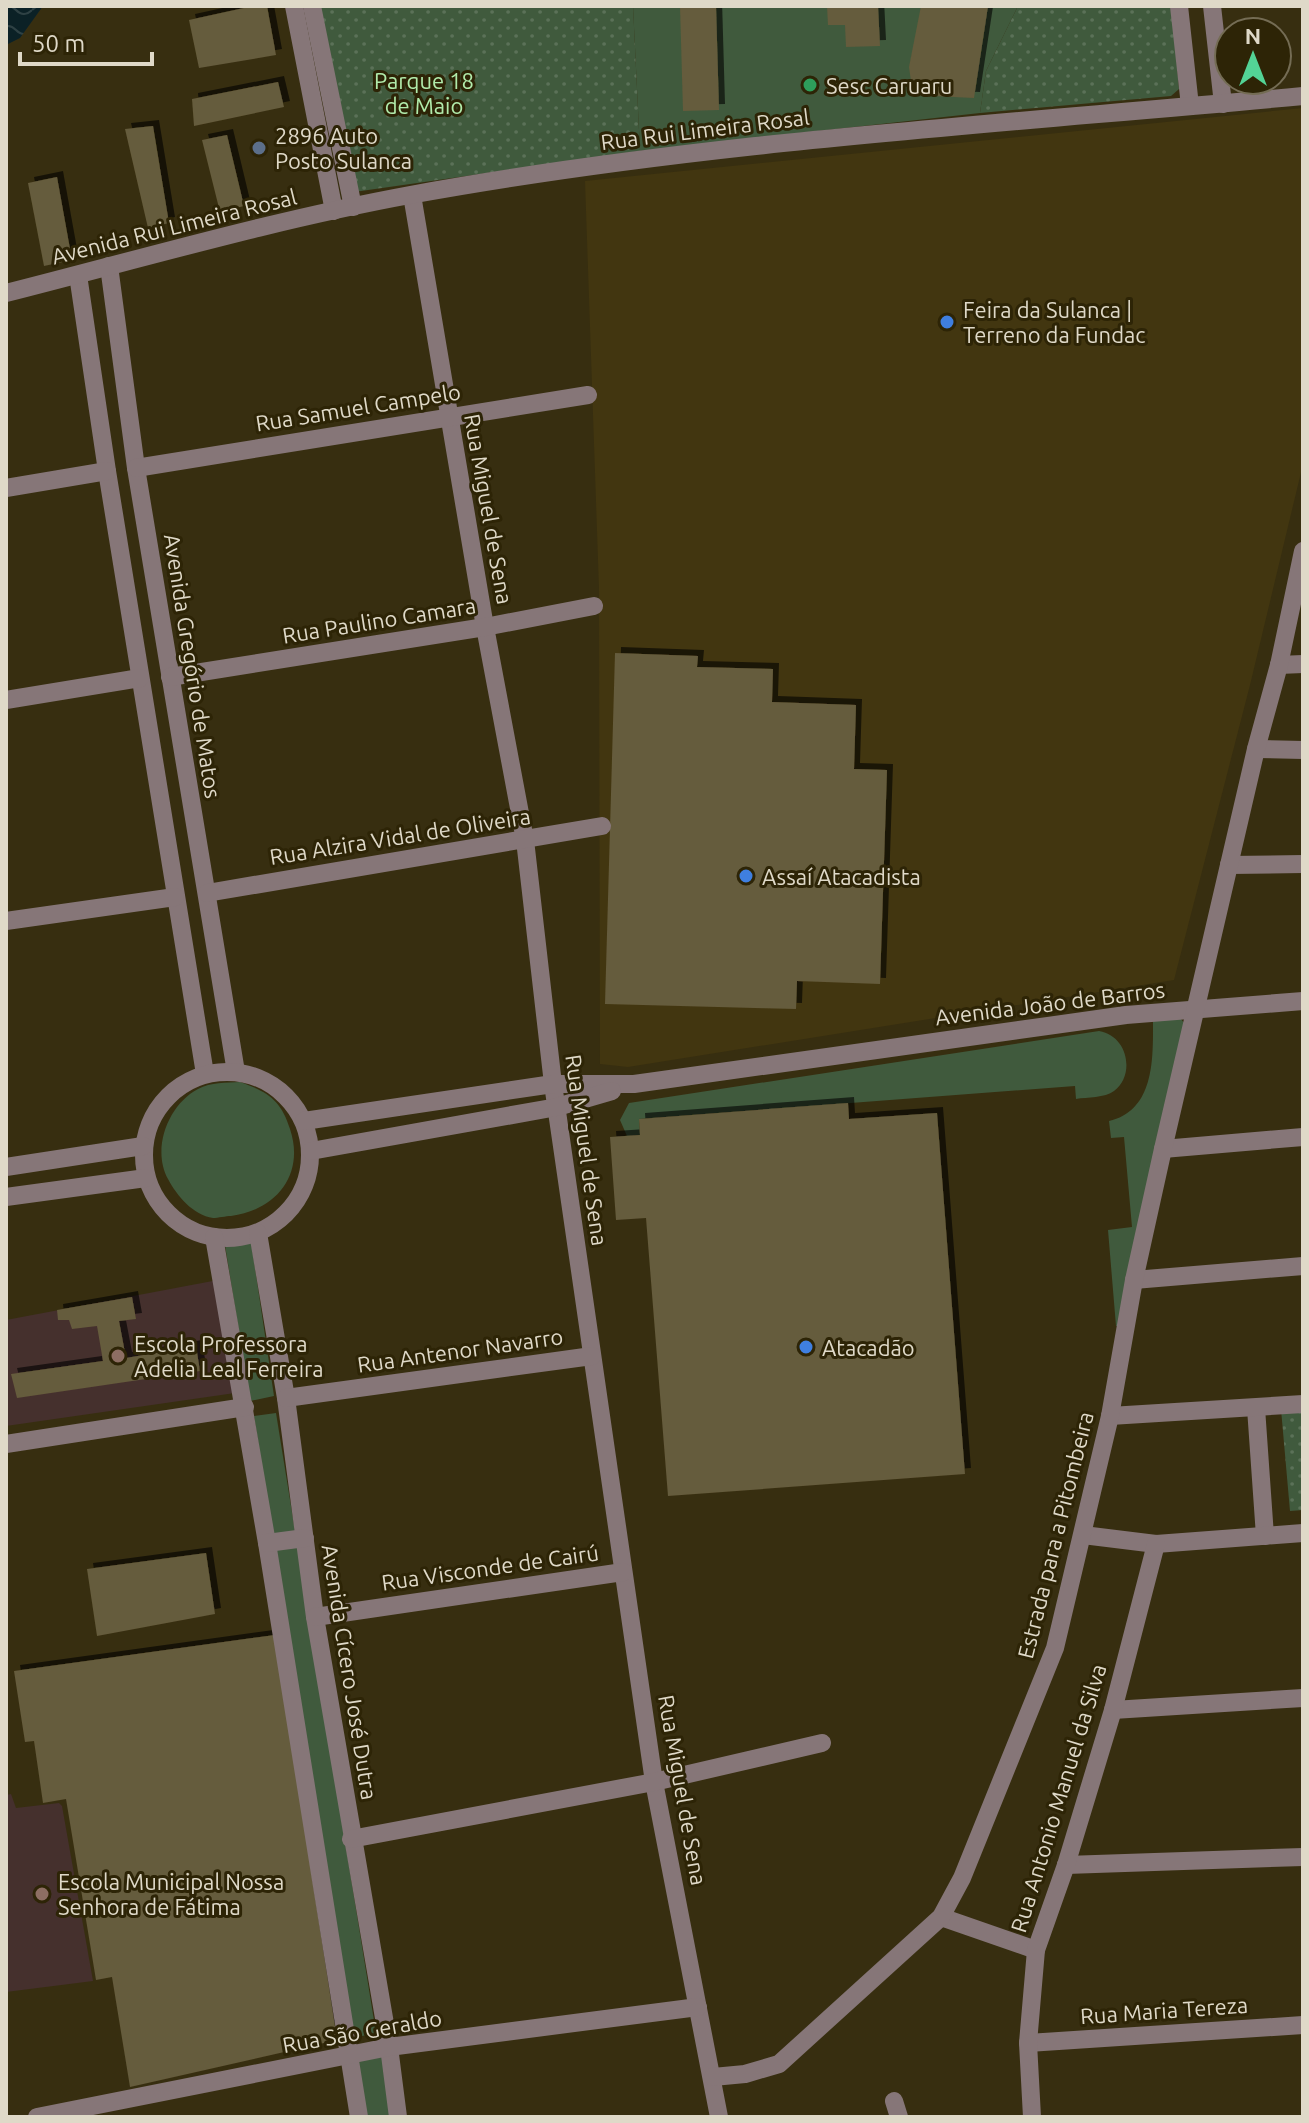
<svg xmlns="http://www.w3.org/2000/svg" width="1309" height="2123" viewBox="0 0 1309 2123" font-family="Ubuntu,sans-serif">
  <style>
    .built { fill: #423610 }
    .education { fill: #45302d }
    .grass { fill: #405a3d }
    .park { fill: url(#park-dots) }
    .water { fill: url(#water-waves) }
    .building { fill: #655b3c; filter: url(#shadow) }
    .lines { fill: none; stroke-linecap: round; stroke-linejoin: round }
    .minor { stroke: #867678; stroke-width: 18 }
    .leisure-dot { fill: #2e9e5b; stroke: #2d2406; stroke-width: 3 }
    .service-dot { fill: #5c6f8a; stroke: #2d2406; stroke-width: 3 }
    .shop-dot { fill: #3f7fe0; stroke: #2d2406; stroke-width: 3 }
    .education-dot { fill: #8d6e63; stroke: #2d2406; stroke-width: 3 }
    .labels { text-anchor: middle; dominant-baseline: central; stroke-width: 6; stroke-linejoin: round; paint-order: stroke }
    .park-label { font-size: 22px; fill: #b1ebab; stroke: #2d2406 }
    .poi-label { font-size: 22px; fill: #dfd9c8; stroke: #2d2406; text-anchor: start }
    .street-label { font-size: 22px; fill: #dfd9c8; stroke: #2d2406 }
  </style>
  <defs>
    <pattern id="park-dots" width="8" height="8" patternUnits="userSpaceOnUse" patternTransform="scale(2)"><rect width="8" height="8" fill="#405a3d"/><path d="M2 2h.1M6 6h.1" fill="none" stroke="#5b7158" stroke-width="1.8" stroke-linecap="round"/></pattern>
    <pattern id="water-waves" width="16" height="10" patternUnits="userSpaceOnUse" patternTransform="scale(2)"><rect width="16" height="10" fill="#0b2126"/><path d="M0 5q4-4 8 0t8 0" fill="none" stroke="#2e4144"/></pattern>
    <filter id="shadow"><feDropShadow dx="6" dy="-6" stdDeviation="0" flood-color="#0009"/></filter>
  </defs>
  <rect width="100%" height="100%" fill="#372e10"/>
  <path class="built" d="M1303 108V464L1250 685 1174 980 628 1067 600 1064 599 589 585 181Z"/>
  <g class="education">
    <path d="M218 1280 235 1393 6 1426V1320Z"/>
    <path d="M11 1794 16 1808 59 1803 62 1806 93 1981 6 1992V1795Z"/>
  </g>
  <g class="grass">
    <path d="M633 6H1018L986 71 980 113 640 151Z"/>
    <path d="M1180 1018 1185 1024 1122 1326H1116L1108 1230 1132 1227 1124 1137 1111 1138 1109 1121C1155 1110 1153 1058 1153 1021Z"/>
    <path d="M1099 1031C1129 1036 1135 1076 1114 1091 1105 1098 1087 1097 1076 1099L1075 1086 639 1119 640 1135 627 1136 620 1120 629 1103Z"/>
    <path d="M240 1082C268 1092 281 1100 290 1129 305 1174 277 1210 231 1216 226 1216 218 1218 213 1218 193 1215 177 1196 168 1179 151 1148 169 1104 198 1089 211 1082 226 1083 240 1082Z"/>
    <path d="M251 1241 274 1396 250 1401 225 1245Z"/>
    <path d="M276 1413 376 2033 353 2038 254 1416Z"/>
    <path d="M389 2047 392 2117H364L350 2055Z"/>
  </g>
  <g class="park">
    <path d="M316 6H633L640 151 354 192Z"/>
    <path d="M1018 6H1172L1179 89 1171 96 980 113 986 71Z"/>
    <path d="M1303 1408V1510L1290 1511 1281 1409Z"/>
  </g>
  <path class="water" d="M6 6H43L20 38 6 45Z"/>
  <g class="building">
    <path d="M253 6H267L276 55 199 68 189 20Z"/>
    <path d="M680 6H716L719 110 683 111Z"/>
    <path d="M827 6H878L880 46 846 47 845 25H828Z"/>
    <path d="M921 6H988L974 98 913 95 909 67Z"/>
    <path d="M278 82 284 107 194 126 192 99Z"/>
    <path d="M153 126 169 223 148 228 125 129Z"/>
    <path d="M227 135 244 206 220 212 202 140Z"/>
    <path d="M57 177 72 260 44 266 28 183Z"/>
    <path d="M615 653 698 656 697 667 773 669 772 702 856 705 854 769 887 770 880 984 797 981 796 1009 605 1004Z"/>
    <path d="M848 1103 849 1119 937 1113 965 1474 668 1496 646 1218 616 1220 610 1137 640 1135 639 1119Z"/>
    <path d="M132 1297 136 1319 119 1321 126 1358 196 1346 200 1371 17 1398 11 1374 103 1361 97 1326 72 1329 69 1320H58L57 1310Z"/>
    <path d="M206 1553 215 1614 97 1636 87 1569Z"/>
    <path d="M275 1635 337 2040 130 2087 112 1977 96 1980 66 1799 43 1803 34 1741 25 1742 14 1671Z"/>
  </g>
  <g class="lines">
    <g class="minor">
      <path d="M294 6 334 211"/>
      <path d="M312 6 353 207"/>
      <path d="M1179 6 1190 106"/>
      <path d="M1212 6 1223 104"/>
      <path d="M412 195 485 627 525 840 553 1084 654 1782 719 2117"/>
      <path d="M109 266 136 468 236 1072"/>
      <path d="M78 275 107 471 205 1074"/>
      <path d="M6 293C140 259 274 220 410 195 706 141 1005 124 1303 96"/>
      <path d="M136 468 588 395"/>
      <path d="M6 488 107 471"/>
      <path d="M1279 665 1303 664"/>
      <path d="M170 677 485 627 594 606"/>
      <path d="M6 700 140 678"/>
      <path d="M1256 749 1303 750"/>
      <path d="M1229 865 1303 864"/>
      <path d="M207 893 602 826"/>
      <path d="M6 921 175 897"/>
      <circle cx="227" cy="1155" r="83"/>
      <path d="M304 1121 553 1084H634L1126 1015 1303 1001"/>
      <path d="M1163 1149 1303 1137"/>
      <path d="M311 1151 557 1107 612 1091"/>
      <path d="M6 1167 143 1146"/>
      <path d="M6 1197 146 1178"/>
      <path d="M258 1233 286 1398 315 1617 389 2047 398 2117"/>
      <path d="M214 1237 267 1543 359 2117"/>
      <path d="M1134 1280 1303 1266"/>
      <path d="M286 1398 592 1356"/>
      <path d="M1256 1408 1265 1536"/>
      <path d="M1110 1416 1303 1404"/>
      <path d="M6 1444 245 1407"/>
      <path d="M1083 1535 1156 1544 1303 1533"/>
      <path d="M267 1543 305 1538"/>
      <path d="M315 1617 623 1572"/>
      <path d="M1113 1710 1303 1698"/>
      <path d="M351 1839 654 1782 822 1743"/>
      <path d="M1066 1865 1303 1857"/>
      <path d="M941 1917 1036 1950"/>
      <path d="M1028 2043 1303 2025"/>
      <path d="M713 2077 745 2074 779 2064 941 1917 962 1878 1055 1648 1110 1416 1134 1280 1163 1149 1256 749 1279 665 1303 551"/>
      <path d="M894 2101 899 2117"/>
      <path d="M37 2117 389 2047 698 2007"/>
      <path d="M1032 2117 1028 2043 1036 1950 1066 1865 1113 1710 1156 1544"/>
    </g>
  </g>
  <circle class="leisure-dot" cx="810" cy="85" r="8"/>
  <circle class="service-dot" cx="259" cy="148" r="8"/>
  <g class="shop-dot">
    <circle cx="947" cy="322" r="8"/>
    <circle cx="746" cy="876" r="8"/>
    <circle cx="806" cy="1347" r="8"/>
  </g>
  <g class="education-dot">
    <circle cx="118" cy="1356" r="8"/>
    <circle cx="42" cy="1894" r="8"/>
  </g>
  <g class="labels">
    <g class="park-label">
      <text x="424" y="80">Parque 18<tspan x="424" dy="25">de Maio</tspan></text>
    </g>
    <g class="poi-label">
      <text x="826" y="85">Sesc Caruaru</text>
      <text x="275" y="135">2896 Auto<tspan x="275" dy="25">Posto Sulanca</tspan></text>
      <text x="963" y="309">Feira da Sulanca |<tspan x="963" dy="25">Terreno da Fundac</tspan></text>
      <text x="762" y="876">Assaí Atacadista</text>
      <text x="134" y="1343">Escola Professora<tspan x="134" dy="25">Adelia Leal Ferreira</tspan></text>
      <text x="822" y="1347">Atacadão</text>
      <text x="58" y="1881">Escola Municipal Nossa<tspan x="58" dy="25">Senhora de Fátima</tspan></text>
    </g>
    <g class="street-label">
      <text transform="translate(705 129) rotate(-7)">Rua Rui Limeira Rosal</text>
      <text transform="translate(174 226) rotate(-14)">Avenida Rui Limeira Rosal</text>
      <text transform="translate(358 407) rotate(-9)">Rua Samuel Campelo</text>
      <text transform="translate(489 509) rotate(80)">Rua Miguel de Sena</text>
      <text transform="translate(379 620) rotate(-9)">Rua Paulino Camara</text>
      <text transform="translate(193 666) rotate(81)">Avenida Gregório de Matos</text>
      <text transform="translate(400 836) rotate(-9)">Rua Alzira Vidal de Oliveira</text>
      <text transform="translate(1050 1003) rotate(-7)">Avenida João de Barros</text>
      <text transform="translate(587 1150) rotate(82)">Rua Miguel de Sena</text>
      <text transform="translate(460 1350) rotate(-8)">Rua Antenor Navarro</text>
      <text transform="translate(1055 1535) rotate(-76)">Estrada para a Pitombeira</text>
      <text transform="translate(490 1567) rotate(-8)">Rua Visconde de Cairú</text>
      <text transform="translate(350 1672) rotate(81)">Avenida Cícero José Dutra</text>
      <text transform="translate(683 1790) rotate(80)">Rua Miguel de Sena</text>
      <text transform="translate(1058 1798) rotate(-73)">Rua Antonio Manuel da Silva</text>
      <text transform="translate(1164 2010) rotate(-4)">Rua Maria Tereza</text>
      <text transform="translate(362 2031) rotate(-10)">Rua São Geraldo</text>
    </g>
  </g>
  <rect width="1309" height="2123" fill="none" stroke="#dfd9c8" stroke-width="16"/>
  <g transform="translate(1253 56)"><circle r="38" fill="#2d2406" stroke="#746c54" stroke-width="2"/>
  <path d="M0-6L14 30L0 20L-14 30Z" fill="#53d396"/>
  <text y="-12" font-size="22" font-weight="bold" text-anchor="middle" fill="#dfd9c8">N</text>
  </g>
  <path d="M20 52v12h132v-12" fill="none" stroke="#dfd9c8" stroke-width="4"/>
  <text x="32" y="52" font-size="24" fill="#dfd9c8" stroke="#2d2406" stroke-width="6" paint-order="stroke">50 m</text>
</svg>
